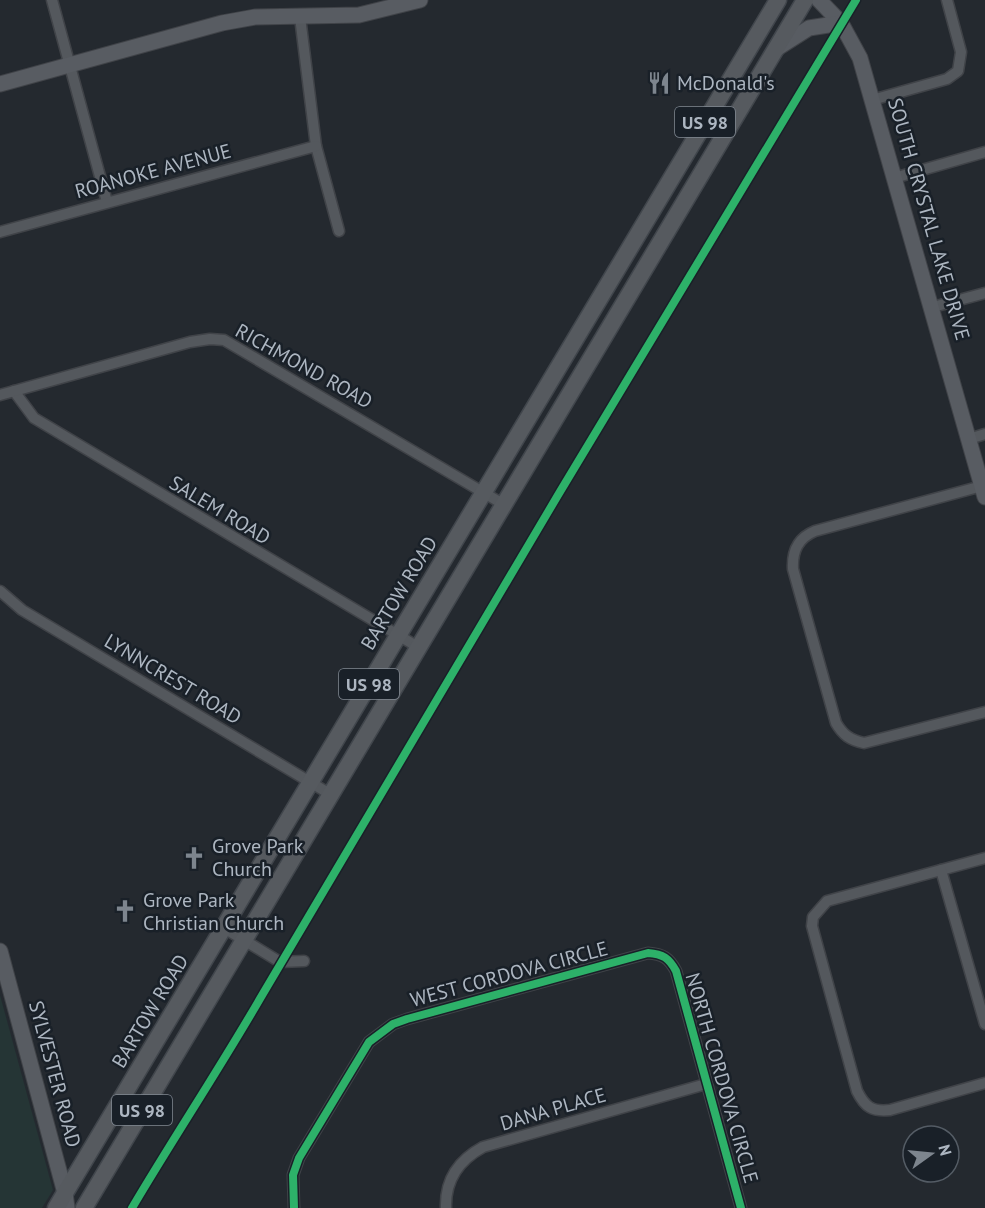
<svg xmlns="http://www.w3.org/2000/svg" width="985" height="1208" viewBox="0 0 985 1208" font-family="'PT Sans',sans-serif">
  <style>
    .green { fill: #253535 }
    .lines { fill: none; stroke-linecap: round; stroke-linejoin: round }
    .street-casing { stroke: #404348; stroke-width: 13 }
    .secondary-casing { stroke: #404348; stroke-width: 17 }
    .primary-casing { stroke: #41464c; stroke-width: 19 }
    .street { stroke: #54585d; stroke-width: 10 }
    .secondary { stroke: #585c62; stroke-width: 15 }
    .primary { stroke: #565a5f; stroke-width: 16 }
    .rail-casing { stroke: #575c61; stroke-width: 6 }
    .rail { stroke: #192028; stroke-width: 4; stroke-dasharray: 11; stroke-linecap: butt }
    .cycleway-casing { stroke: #192028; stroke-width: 11 }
    .cycleway { stroke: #2db169; stroke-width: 8 }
    .labels { text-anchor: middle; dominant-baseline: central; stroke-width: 5; stroke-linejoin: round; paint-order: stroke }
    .shield { fill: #192028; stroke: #818993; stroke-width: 1.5 }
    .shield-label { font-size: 18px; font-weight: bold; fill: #adb6c1 }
    .poi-label { font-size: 20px; fill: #adb6c1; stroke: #192028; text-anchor: start }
    .street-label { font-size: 20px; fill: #adb6c1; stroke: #192028 }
  </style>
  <rect width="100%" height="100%" fill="#24292f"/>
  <path class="green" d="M0 995 53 1190 42 1208H0Z"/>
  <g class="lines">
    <g class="street-casing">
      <g id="street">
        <path d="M52 0 107 202"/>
        <path d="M300 17 316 146 339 231"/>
        <path d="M872 100 947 79 958 71 961 52 947 0"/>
        <path d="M894 178 985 152"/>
        <path d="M0 232 316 146"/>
        <path d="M933 307 985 293"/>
        <path d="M14 391 34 418 418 647"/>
        <path d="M0 395 190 342 210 339 224 340 503 504"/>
        <path d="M969 439 985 434"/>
        <path d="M982 486 815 531C798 538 792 551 793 569L836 723C843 735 850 740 864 743L985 712"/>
        <path d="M0 591 22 610 330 794"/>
        <path d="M985 858 827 901 813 917 812 926 857 1091C865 1107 872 1112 890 1110L985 1083"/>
        <path d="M941 870 985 1024"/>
        <path d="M224 928 280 962 304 961"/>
        <path d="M294 1208 293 1175 299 1158 369 1042 393 1024 407 1019 648 953C663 954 669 958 676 971L741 1208"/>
        <path d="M446 1208C445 1180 459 1160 483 1147L706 1084"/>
      </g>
    </g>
    <g class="secondary-casing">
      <g id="secondary">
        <path d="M819 0 841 23 860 58 985 497"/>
        <path d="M776 49 809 28 841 23"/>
        <path d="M0 84 222 23 255 17 359 15 420 0"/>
        <path d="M0 951 65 1193 67 1208"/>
      </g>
    </g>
    <g class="primary-casing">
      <g id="primary">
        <path d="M56 1208 778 0"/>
        <path d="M84 1208 805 0"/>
      </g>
    </g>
    <use href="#street" class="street"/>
    <use href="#secondary" class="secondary"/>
    <use href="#primary" class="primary"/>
    <g class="rail-casing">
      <path id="rail" d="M132 1208C174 1137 220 1068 261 997 457 663 655 331 856 0"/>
    </g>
    <use href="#rail" class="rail"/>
    <g class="cycleway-casing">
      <g id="cycleway">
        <path d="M132 1208C174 1137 220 1068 261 997 457 663 655 331 856 0"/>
        <path d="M294 1208 293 1175 299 1158 369 1042 393 1024 407 1019 648 953C663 954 669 958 676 971L741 1208"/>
      </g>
    </g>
    <use href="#cycleway" class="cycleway"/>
  </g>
  <defs>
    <g id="restaurant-bare" transform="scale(1.8)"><path d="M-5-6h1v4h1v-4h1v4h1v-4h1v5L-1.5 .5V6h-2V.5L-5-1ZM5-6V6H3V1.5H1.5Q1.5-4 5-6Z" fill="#7d858e" stroke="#192028" stroke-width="2.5" paint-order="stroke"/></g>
    <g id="church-bare" transform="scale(1.8)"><path d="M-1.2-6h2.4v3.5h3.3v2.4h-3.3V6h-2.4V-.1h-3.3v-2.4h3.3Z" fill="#7d858e" stroke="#192028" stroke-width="2.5" paint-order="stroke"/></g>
  </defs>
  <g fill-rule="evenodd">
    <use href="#restaurant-bare" x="659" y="83"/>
    <use href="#church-bare" x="194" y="858"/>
    <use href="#church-bare" x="125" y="911"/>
  </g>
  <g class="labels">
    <g class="shield">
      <rect x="675" y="107" width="60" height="30" rx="4.5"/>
      <rect x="339" y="669" width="60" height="30" rx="4.5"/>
      <rect x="112" y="1095" width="60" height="30" rx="4.5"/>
    </g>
    <g class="shield-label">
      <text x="705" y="122">US 98</text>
      <text x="369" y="684">US 98</text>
      <text x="142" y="1110">US 98</text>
    </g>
    <g class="poi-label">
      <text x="677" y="83">McDonald's</text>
      <text x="212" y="846">Grove Park<tspan x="212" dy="23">Church</tspan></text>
      <text x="143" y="900">Grove Park<tspan x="143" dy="23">Christian Church</tspan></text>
    </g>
    <g class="street-label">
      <text transform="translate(153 171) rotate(-15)">ROANOKE AVENUE</text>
      <text transform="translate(929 219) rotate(74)">SOUTH CRYSTAL LAKE DRIVE</text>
      <text transform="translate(304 366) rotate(29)">RICHMOND ROAD</text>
      <text transform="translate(220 510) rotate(31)">SALEM ROAD</text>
      <text transform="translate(399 593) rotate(-59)">BARTOW ROAD</text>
      <text transform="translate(173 679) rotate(31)">LYNNCREST ROAD</text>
      <text transform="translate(509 974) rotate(-15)">WEST CORDOVA CIRCLE</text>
      <text transform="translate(150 1011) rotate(-59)">BARTOW ROAD</text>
      <text transform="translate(55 1074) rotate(75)">SYLVESTER ROAD</text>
      <text transform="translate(722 1078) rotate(74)">NORTH CORDOVA CIRCLE</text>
      <text transform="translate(553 1109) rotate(-16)">DANA PLACE</text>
    </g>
  </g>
  <g transform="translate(931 1154) rotate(75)"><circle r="28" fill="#192028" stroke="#545c65" stroke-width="1.5"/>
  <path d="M0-4.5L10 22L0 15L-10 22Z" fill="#7d858e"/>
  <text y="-9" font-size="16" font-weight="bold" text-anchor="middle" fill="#adb6c1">N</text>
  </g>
</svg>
